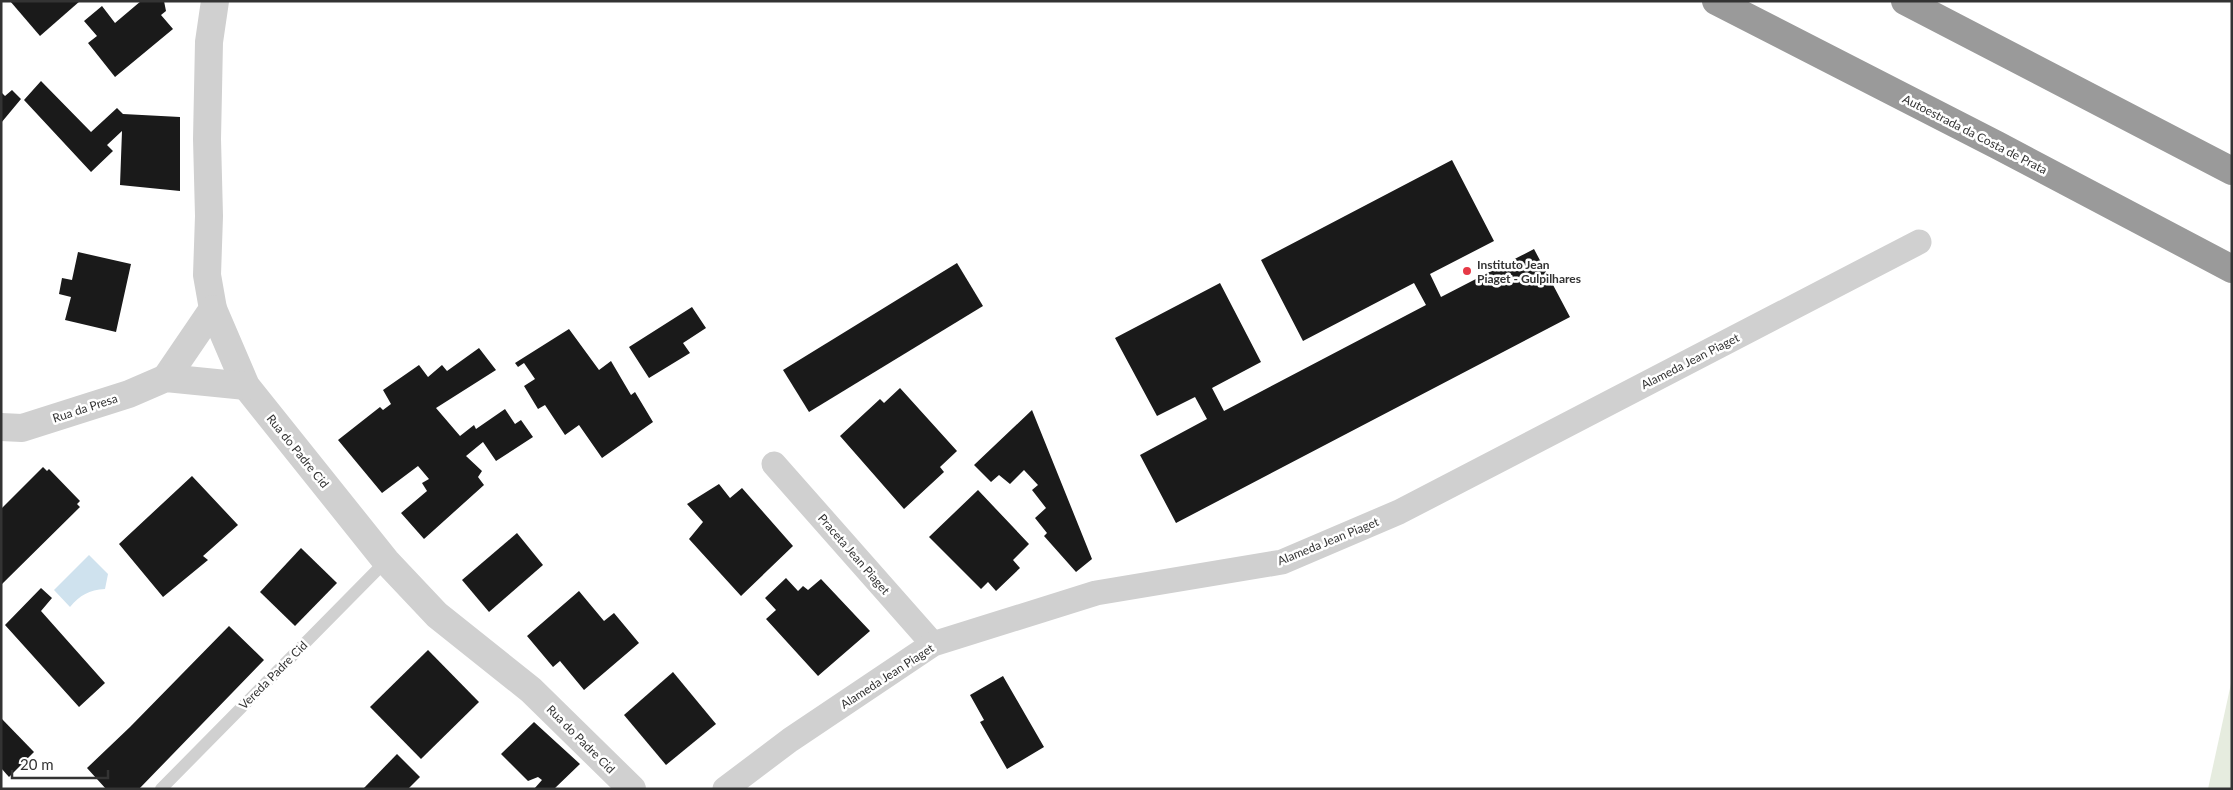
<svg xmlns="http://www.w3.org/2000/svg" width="2233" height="790" viewBox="0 0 2233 790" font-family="Lato,sans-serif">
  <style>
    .green { fill: #e6ecdf }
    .water { fill: #cfe2ee }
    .building { fill: #1a1a1a }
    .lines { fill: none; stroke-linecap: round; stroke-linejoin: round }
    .service { stroke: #d0d0d0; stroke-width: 12 }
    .minor { stroke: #d0d0d0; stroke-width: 25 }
    .tertiary { stroke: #d0d0d0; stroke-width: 28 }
    .motorway { stroke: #9a9a9a; stroke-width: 28 }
    .poi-dot { fill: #e63946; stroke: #fff; stroke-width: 2 }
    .labels { text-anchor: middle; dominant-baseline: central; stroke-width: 5; stroke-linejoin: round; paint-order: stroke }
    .street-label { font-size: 12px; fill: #333; stroke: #fff }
    .poi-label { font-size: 12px; font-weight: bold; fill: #333; stroke: #fff; text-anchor: start }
  </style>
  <rect width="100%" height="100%" fill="#fff"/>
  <path class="green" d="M2232 679V789H2208Z"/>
  <path class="water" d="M89 555 108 574 105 589C89 590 80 595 70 607L54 590Z"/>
  <g class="building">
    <path d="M10 1H80L40 36Z"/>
    <path d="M141 1H164L166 11 161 15 173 29 115 77 88 43 97 36 84 21 102 6 115 23Z"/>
    <path d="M41 81 91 132 117 108 123 114 180 117V191L120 185 122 131 107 145 113 151 91 172 24 100Z"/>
    <path d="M12 90 21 99 1 123V92L5 96Z"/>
    <path d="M1452 160 1494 241 1430 274 1441 297 1534 249 1570 317 1176 523 1140 455 1207 419 1195 397 1157 416 1115 338 1220 283 1261 362 1212 388 1224 411 1426 305 1414 283 1303 341 1261 260Z"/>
    <path d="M78 252 131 264 116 332 65 320 71 297 59 294 62 278 72 280Z"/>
    <path d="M957 263 983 306 809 412 783 370Z"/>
    <path d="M692 307 706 328 683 343 690 353 649 378 629 347Z"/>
    <path d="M569 329 599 370 611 361 631 395 635 392 653 422 602 458 579 425 565 435 545 405 538 409 524 386 535 379 524 363 518 367 515 363Z"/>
    <path d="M479 348 496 370 436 408 460 436 474 425 476 429 505 409 515 424 521 420 533 437 496 461 483 442 466 456 482 471 478 477 484 485 424 539 401 513 427 491 422 483 429 479 418 466 382 493 338 440 380 407 383 410 391 404 383 390 419 365 428 377 442 365 447 371Z"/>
    <path d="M900 388 957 451 940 467 944 472 904 509 840 436 880 399 884 403Z"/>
    <path d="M1032 410 1092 559 1076 572 1044 536 1047 533 1035 518 1046 508 1032 490 1038 485 1024 470 1010 484 999 475 991 482 974 465Z"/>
    <path d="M43 467 47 471 49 469 80 501 77 504 80 507 1 585V509Z"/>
    <path d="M192 476 238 525 203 556 208 560 163 597 119 544Z"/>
    <path d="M719 484 730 498 742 488 793 546 741 596 689 539 703 522 687 504Z"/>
    <path d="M978 490 1029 544 1013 560 1020 568 996 591 988 582 981 589 929 537Z"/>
    <path d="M517 533 543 565 489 612 462 580Z"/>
    <path d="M301 548 337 583 295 626 260 592Z"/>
    <path d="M786 578 798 591 803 586 808 590 821 579 870 631 818 676 766 619 776 610 765 598Z"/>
    <path d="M41 588 52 598 41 611 105 683 79 707 5 625Z"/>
    <path d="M579 591 604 621 614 613 639 643 584 690 560 661 553 667 527 636Z"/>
    <path d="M229 626 264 660 139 789H106L87 768 130 727Z"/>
    <path d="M428 650 479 702 421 759 370 707Z"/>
    <path d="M673 672 716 724 666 765 624 715Z"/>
    <path d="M1003 676 1044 747 1007 769 980 722 984 720 970 695Z"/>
    <path d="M1 718 34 752 9 777 1 768Z"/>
    <path d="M534 722 580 764 554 789H534L542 780 538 777 528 781 501 754Z"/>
    <path d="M397 754 420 777 408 789H363Z"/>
  </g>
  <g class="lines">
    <path class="service" d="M161 789 386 561"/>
    <g class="minor">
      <path d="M774 464 933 644"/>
      <path d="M725 789 790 740 933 644 1096 593 1282 562 1399 512 1919 242"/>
    </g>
    <g class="tertiary">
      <path d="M215 1 209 42 207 139 209 216 207 275 213 309 246 386 386 561 437 615 531 690 632 789"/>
      <path d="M166 378 213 309"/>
      <path d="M1 427 22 428 129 394 166 378 246 386"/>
    </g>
    <g class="motorway">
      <path d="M1716 1 1997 145 2232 269"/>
      <path d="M1905 1 2232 171"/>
    </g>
  </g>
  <circle class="poi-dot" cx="1467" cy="271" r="5"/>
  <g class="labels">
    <g class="street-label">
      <text transform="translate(1975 134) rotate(27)">Autoestrada da Costa de Prata</text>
      <text transform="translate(1690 361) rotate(-27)">Alameda Jean Piaget</text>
      <text transform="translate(85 408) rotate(-18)">Rua da Presa</text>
      <text transform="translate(298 451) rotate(51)">Rua do Padre Cid</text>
      <text transform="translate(1328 541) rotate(-22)">Alameda Jean Piaget</text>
      <text transform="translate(854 554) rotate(49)">Praceta Jean Piaget</text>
      <text transform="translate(273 675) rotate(-45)">Vereda Padre Cid</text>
      <text transform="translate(887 676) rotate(-33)">Alameda Jean Piaget</text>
      <text transform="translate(581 739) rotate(45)">Rua do Padre Cid</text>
    </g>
    <g class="poi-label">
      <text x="1477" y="264">Instituto Jean<tspan x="1477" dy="14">Piaget - Gulpilhares</tspan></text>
    </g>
  </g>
  <rect width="2233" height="790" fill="none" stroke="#333333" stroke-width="5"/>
  <path d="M12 770v8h96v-8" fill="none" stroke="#333333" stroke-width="2.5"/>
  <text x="20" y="770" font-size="15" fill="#333333" stroke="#ffffff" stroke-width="4" paint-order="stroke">20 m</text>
</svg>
